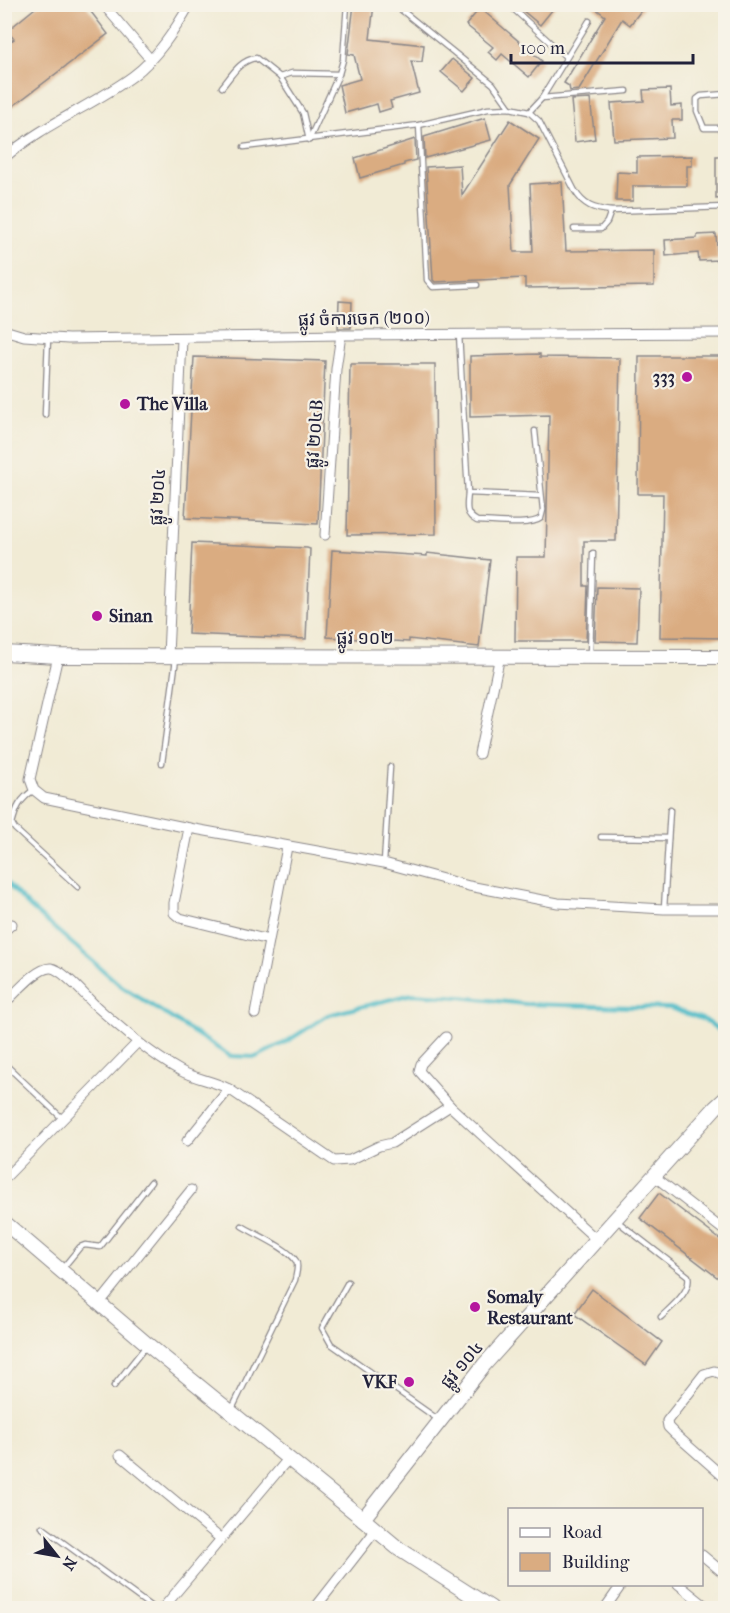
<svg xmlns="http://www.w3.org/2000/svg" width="730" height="1613" viewBox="0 0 730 1613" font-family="'IM FELL French Canon','Noto Sans Khmer',serif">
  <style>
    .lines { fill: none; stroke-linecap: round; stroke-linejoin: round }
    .stream { stroke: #4fbcc8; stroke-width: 4 }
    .building { fill: #daac81 }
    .lane-casing { stroke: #8a8688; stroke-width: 7 }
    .street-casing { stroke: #8a8688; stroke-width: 11 }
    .secondary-casing { stroke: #8a8688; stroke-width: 16 }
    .lane { stroke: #fff; stroke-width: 4.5 }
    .street { stroke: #fff; stroke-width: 9 }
    .secondary { stroke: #fff; stroke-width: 14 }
    .poi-dot { fill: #b5179e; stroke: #f7f3e8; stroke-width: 2 }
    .labels { text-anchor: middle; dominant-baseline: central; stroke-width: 4.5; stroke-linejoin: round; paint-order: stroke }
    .street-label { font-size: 18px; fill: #22223b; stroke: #f7f3e8 }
    .poi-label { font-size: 18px; font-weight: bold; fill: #22223b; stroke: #f7f3e8; text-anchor: start }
  </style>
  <rect width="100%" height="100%" fill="#f7f3e8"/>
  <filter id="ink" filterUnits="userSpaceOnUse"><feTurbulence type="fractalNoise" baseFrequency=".0167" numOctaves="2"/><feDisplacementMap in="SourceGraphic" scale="12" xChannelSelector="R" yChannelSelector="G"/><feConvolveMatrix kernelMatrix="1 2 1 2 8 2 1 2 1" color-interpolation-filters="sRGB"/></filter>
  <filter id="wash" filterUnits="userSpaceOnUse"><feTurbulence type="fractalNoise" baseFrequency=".008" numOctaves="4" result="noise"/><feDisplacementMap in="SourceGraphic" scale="24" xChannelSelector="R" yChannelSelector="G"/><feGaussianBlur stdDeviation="1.35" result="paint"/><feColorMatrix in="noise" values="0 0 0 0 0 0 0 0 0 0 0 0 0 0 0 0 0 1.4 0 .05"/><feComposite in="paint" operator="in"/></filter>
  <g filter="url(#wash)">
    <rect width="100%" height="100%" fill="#f1ebd5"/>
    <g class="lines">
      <path class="stream" d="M4 880 30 907 120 985 230 1056 256 1057 286 1042 328 1015 412 994 460 997 525 1004 670 1008 705 1020 726 1035"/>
    </g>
    <g id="blocks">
      <g class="building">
        <path d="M40 4H85L108 34 4 113V46L14 39 7 31Z"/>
        <path d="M354 4H374L370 39 424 45 422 62 411 61 419 93 390 101 392 108 379 112 377 104 345 113 339 85 360 79 354 55 348 54Z"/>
        <path d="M515 4H557L540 25Z"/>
        <path d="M590 4H646L630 25 622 19 579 90 570 91 569 86 564 83 605 16Z"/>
        <path d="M480 8 542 61 529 77 502 54 497 60 488 52 493 47 466 25Z"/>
        <path d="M452 59 475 78 464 91 441 72Z"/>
        <path d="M670 89 671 106 682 105V120H672L673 138 614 140 611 103 644 101 643 90Z"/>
        <path d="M590 99 595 139 575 142 571 100Z"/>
        <path d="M485 118 491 140 425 158 424 137Z"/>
        <path d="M510 120 539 139 510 185 514 252H533L530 184 562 182 566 251 654 250V286L525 288V278L435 282 433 280 426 167 460 165 462 195Z"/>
        <path d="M415 139 416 160 404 163V165L360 178 355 158Z"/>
        <path d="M692 156V166H687V186H633V201H616L617 172 637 173V157Z"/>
        <path d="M716 156H726V198L716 199Z"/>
        <path d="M716 234 718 260 699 261 698 253 666 256 665 240 697 238V235Z"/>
        <path d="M339 301 352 302 351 328H338Z"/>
        <path d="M540 354V357L620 358 616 541H584V586H588L586 641H515L516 557H546L549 415 470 417V356Z"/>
        <path d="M639 356H726V638L660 637 663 494H638Z"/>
        <path d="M194 357 325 361 318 524 185 518Z"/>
        <path d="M350 364H435L436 534 347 535Z"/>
        <path d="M192 543 307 548 310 549 306 639 188 634Z"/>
        <path d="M332 550 427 556V553L490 560 479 647 409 639V642L327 637Z"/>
        <path d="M597 587 639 588 637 642 595 641Z"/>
        <path d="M659 1193 726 1244V1284L640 1218Z"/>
        <path d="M592 1289 662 1342 646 1365 574 1314Z"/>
      </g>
    </g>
  </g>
  <g filter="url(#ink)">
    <use href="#blocks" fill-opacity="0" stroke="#8a8688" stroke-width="1.5"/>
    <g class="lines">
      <g class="lane-casing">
        <g id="lane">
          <path d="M394 4 493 84 510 108"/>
          <path d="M508 4 566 57"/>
          <path d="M280 77 292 73 339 74"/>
          <path d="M222 87C232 75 240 60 256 58L280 77 303 113 309 140"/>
          <path d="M726 94 701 96 697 99V111L704 128H726"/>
          <path d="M542 98 627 91"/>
          <path d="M529 112 542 98 589 21"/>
          <path d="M419 125 427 280 433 287 477 285"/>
          <path d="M309 140 339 74 343 60 347 4"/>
          <path d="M244 147 419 125 488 109 510 108 529 112 539 121 575 191C584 206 594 209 611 211L726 207"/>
          <path d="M574 229H601L607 222 611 211"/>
          <path d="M459 334 468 493 541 496"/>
          <path d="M45 415 48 338"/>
          <path d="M468 493C467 506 464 514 477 521 492 521 530 527 541 518L543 510 535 431"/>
          <path d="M590 655 593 553"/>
          <path d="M162 763 176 659"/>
          <path d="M34 790C20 799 16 808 12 824L15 829 78 887"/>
          <path d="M601 837 668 838"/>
          <path d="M384 863 390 767"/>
          <path d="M664 909 670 810"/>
          <path d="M6 1065 63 1119"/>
          <path d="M617 1221 688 1276C692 1291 671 1307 661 1317"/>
          <path d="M62 1269 80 1247 85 1245 100 1247 151 1182"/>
          <path d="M348 1282 322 1328 331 1344 439 1420"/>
          <path d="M114 1386 146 1346"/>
          <path d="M232 1409 295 1280C296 1274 299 1266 296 1261 288 1248 255 1234 242 1226"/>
          <path d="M42 1527 153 1608"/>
        </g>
      </g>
      <g class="street-casing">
        <g id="street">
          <path d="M103 4 150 59"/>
          <path d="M4 158C44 124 92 106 133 76 157 58 175 30 190 4"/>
          <path d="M4 330 24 336 68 339 341 335 726 333"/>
          <path d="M325 535 336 369 341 335"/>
          <path d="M58 656 30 779 34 790 44 798 189 828 384 863 469 886 558 903 664 909H726"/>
          <path d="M168 656 182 339"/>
          <path d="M479 754 500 656"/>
          <path d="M189 828 174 903V913L180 918 269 940"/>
          <path d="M4 931 12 924"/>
          <path d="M4 1004C15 994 37 967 51 968 63 969 87 998 97 1007 123 1030 150 1054 181 1071 196 1079 214 1081 229 1089L334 1161 350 1160 379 1146 392 1143 450 1106 597 1240"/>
          <path d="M255 1014 287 847"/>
          <path d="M446 1037 421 1064 419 1071 450 1106"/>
          <path d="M187 1141 229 1089"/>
          <path d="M654 1176 726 1232"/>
          <path d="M4 1179 138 1042"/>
          <path d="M99 1304 191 1190"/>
          <path d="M726 1376 714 1371 704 1374 667 1421 668 1427 675 1434 726 1479"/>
          <path d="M120 1455 221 1539"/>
          <path d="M702 1555 726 1575"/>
          <path d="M678 1584 708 1608"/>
          <path d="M163 1608 289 1458"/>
          <path d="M315 1608 376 1530"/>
          <path d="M605 1608 622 1584"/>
        </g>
      </g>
      <g class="secondary-casing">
        <g id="secondary">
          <path d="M4 653 58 656 726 657"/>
          <path d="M4 1222 147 1344 363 1519"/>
          <path d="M491 1608 399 1549 363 1519 484 1365 715 1108 726 1098"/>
        </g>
      </g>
      <use href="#lane" class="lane"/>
      <use href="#street" class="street"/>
      <use href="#secondary" class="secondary"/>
    </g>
  </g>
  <g class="poi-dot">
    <circle cx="687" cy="377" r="6"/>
    <circle cx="125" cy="404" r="6"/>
    <circle cx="97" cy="616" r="6"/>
    <circle cx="475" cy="1307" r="6"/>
    <circle cx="409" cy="1382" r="6"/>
  </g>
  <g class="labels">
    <g class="street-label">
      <text transform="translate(364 319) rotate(-1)">ផ្លូវ ចំការចេក (២០០)</text>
      <text transform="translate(315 434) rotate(-86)">ផ្លូវ ២០៤B</text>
      <text transform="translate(158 497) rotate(-87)">ផ្លូវ ២០៤</text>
      <text x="365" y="638">ផ្លូវ ១០២</text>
      <text transform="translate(462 1365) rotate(-50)">ផ្លូវ ១០៤</text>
    </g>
    <g class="poi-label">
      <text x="675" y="377" text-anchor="end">333</text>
      <text x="137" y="404">The Villa</text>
      <text x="109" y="616">Sinan</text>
      <text x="487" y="1297">Somaly<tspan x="487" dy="21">Restaurant</tspan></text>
      <text x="397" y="1382" text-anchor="end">VKF</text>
    </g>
  </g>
  <rect width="730" height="1613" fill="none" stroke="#f7f3e8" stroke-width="24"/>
  <rect x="508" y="1508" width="195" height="78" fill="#f7f3e8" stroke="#a29fa3" stroke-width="1.5"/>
  <rect x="520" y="1528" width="30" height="9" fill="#ffffff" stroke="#a29fa3" stroke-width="1.5"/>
  <text x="562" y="1538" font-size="18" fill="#22223b">Road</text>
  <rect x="520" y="1553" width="30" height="18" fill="#daac81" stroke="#a29fa3" stroke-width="1.5"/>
  <text x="562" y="1568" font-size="18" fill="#22223b">Building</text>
  <g transform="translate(57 1556) rotate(121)" stroke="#f7f3e8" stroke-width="4.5" paint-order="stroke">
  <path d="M0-4.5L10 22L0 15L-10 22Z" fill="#22223b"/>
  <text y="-9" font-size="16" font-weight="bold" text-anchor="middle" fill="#22223b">N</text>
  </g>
  <path d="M511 54v9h182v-9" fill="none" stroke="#22223b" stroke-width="3"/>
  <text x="520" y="54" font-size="18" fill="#22223b" stroke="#f7f3e8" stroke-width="4.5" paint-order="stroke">100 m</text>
</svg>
